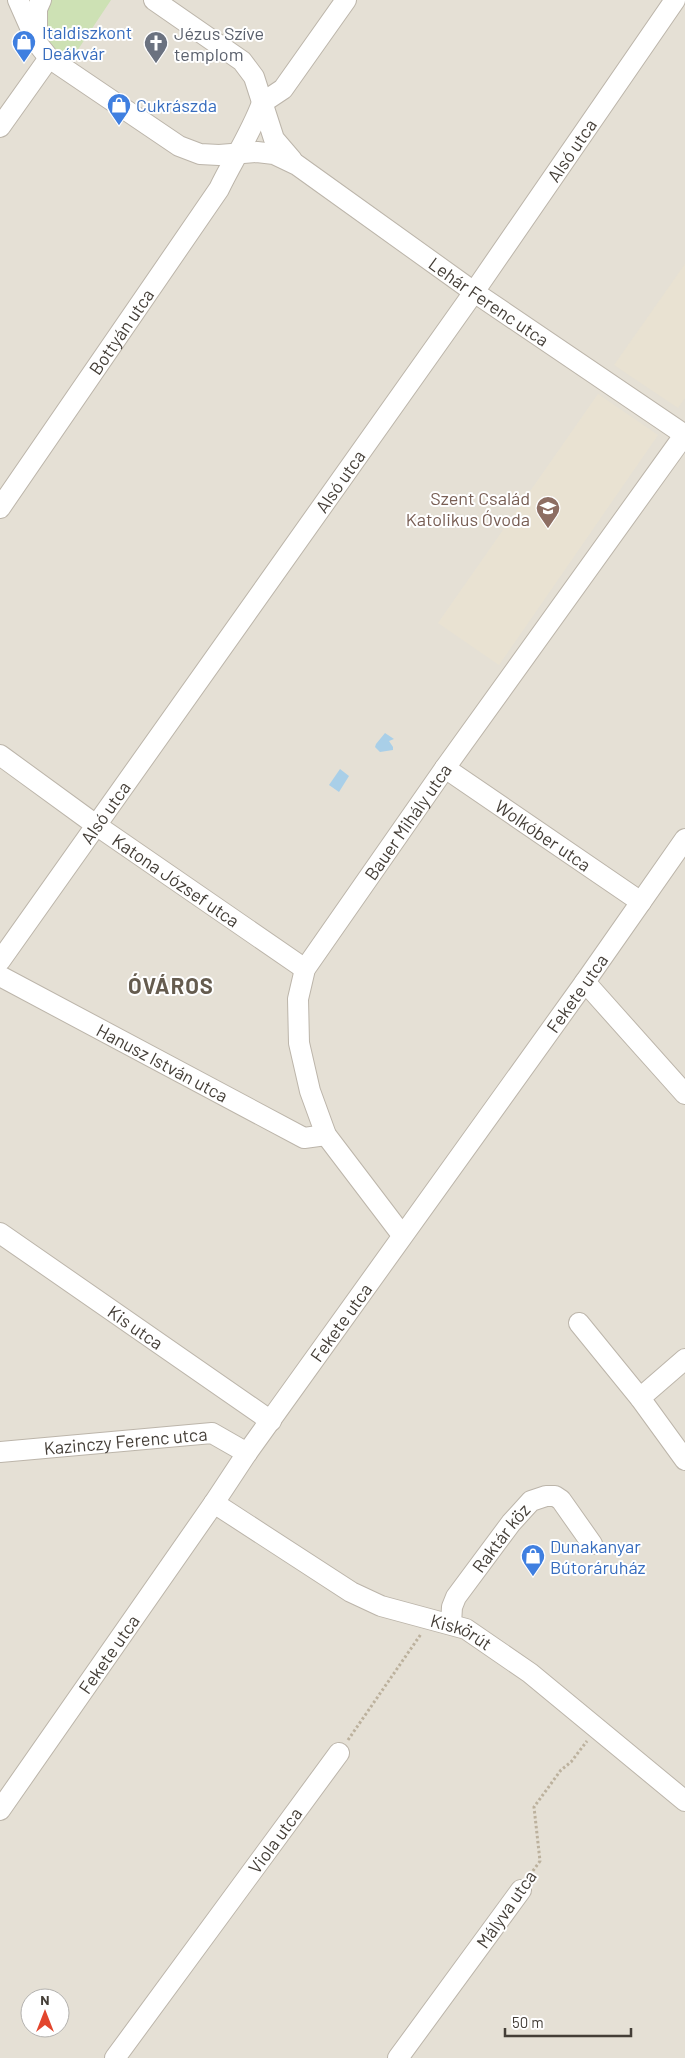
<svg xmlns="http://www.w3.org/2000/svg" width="685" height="2058" viewBox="0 0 685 2058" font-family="Barlow,sans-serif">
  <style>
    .residential { fill: #e5e0d5; fill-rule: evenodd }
    .education { fill: #e9e2d2 }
    .green { fill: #cde1b4 }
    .water { fill: #a9cfe8 }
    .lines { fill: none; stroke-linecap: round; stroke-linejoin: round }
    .street-casing { stroke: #bcb5aa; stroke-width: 22 }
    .path { stroke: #bcb19d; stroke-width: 3; stroke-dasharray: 2.5 2.5; stroke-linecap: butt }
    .street { stroke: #fff; stroke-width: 20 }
    .labels { text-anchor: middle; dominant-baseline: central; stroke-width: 4; stroke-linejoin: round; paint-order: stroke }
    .shop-label { font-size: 18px; fill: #366cbe; stroke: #fff; text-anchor: start }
    .worship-label { font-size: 18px; fill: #5b616d; stroke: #fff; text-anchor: start }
    .street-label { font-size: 18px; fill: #443e37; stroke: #fff }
    .education-label { font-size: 18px; fill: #785e54; stroke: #fff; text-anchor: end }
    .district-label { font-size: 22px; font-weight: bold; letter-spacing: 1px; fill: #655c4f; stroke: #fff }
  </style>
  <rect width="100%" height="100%" fill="#f1eee7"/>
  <path class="residential" d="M0 0H685V2058H0ZM30 1998H60V2028H30Z"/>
  <g class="education">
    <path d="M685 264V398L678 408 614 365Z"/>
    <path d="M598 394 658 435 499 665 438 623Z"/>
  </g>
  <path class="green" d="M48 0H111L71 60C43 56 46 26 46 4Z"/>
  <g class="water">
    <path d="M385 733 394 739 389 741 393 747V750L380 752 375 747 376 744Z"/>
    <path d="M340 769 349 776 339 792 329 785Z"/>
  </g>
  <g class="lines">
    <g class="street-casing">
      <g id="street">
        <path id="s1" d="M18 0 37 43 49 58 179 146 200 154 219 155 257 152 274 154 297 165 474 292 685 435"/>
        <path d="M154 0 242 61 254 77 274 139 292 160"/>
        <path d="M37 36V9L41 0"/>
        <path d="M262 103 283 89 346 0"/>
        <path d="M0 127 49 58"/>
        <path id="s2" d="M0 508 219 189C233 160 251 133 262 103"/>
        <path id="s3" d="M0 755 96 825 305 969"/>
        <path id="s4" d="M445 768 641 902"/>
        <path id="s5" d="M0 961 474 292 675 0"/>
        <path id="s6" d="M0 976 304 1138 326 1135"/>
        <path d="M585 982 685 1094"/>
        <path id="s7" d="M0 1233 271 1421"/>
        <path id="s8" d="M402 1235 326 1135 310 1091 299 1043 298 999 305 969 445 768 685 434"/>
        <path d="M579 1323 640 1398 685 1460"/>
        <path d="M640 1398 685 1359"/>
        <path id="s9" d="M0 1452 212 1433 247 1453"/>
        <path id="s10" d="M214 1503 351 1592 381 1606 466 1629 530 1673 685 1801"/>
        <path id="s11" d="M451 1624 452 1607 456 1597 511 1523 531 1501 546 1496H555L561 1500 592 1544"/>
        <path id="s12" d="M0 1810 214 1503 247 1453 585 982 685 839"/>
        <path id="s13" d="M115 2058 339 1753"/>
        <path d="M398 2058 521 1890"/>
      </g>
    </g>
    <g class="path">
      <path d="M348 1740 421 1634"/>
      <path d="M530 1875 540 1861 534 1807 561 1770 571 1762 587 1741"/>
    </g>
    <use href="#street" class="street"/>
  </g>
  <defs>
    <g id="shop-pin" transform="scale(1.25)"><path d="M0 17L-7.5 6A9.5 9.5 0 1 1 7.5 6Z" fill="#3f7fe0" stroke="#fff"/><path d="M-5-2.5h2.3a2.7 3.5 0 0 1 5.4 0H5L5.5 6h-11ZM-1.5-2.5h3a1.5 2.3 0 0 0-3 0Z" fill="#fff"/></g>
    <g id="church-pin" transform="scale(1.25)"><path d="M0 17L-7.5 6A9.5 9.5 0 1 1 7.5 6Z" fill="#6b7280" stroke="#fff"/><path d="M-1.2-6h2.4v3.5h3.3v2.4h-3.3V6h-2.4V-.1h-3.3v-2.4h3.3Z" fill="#fff"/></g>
    <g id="school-pin" transform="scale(1.25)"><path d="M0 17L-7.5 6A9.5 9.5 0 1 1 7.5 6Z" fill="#8d6e63" stroke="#fff"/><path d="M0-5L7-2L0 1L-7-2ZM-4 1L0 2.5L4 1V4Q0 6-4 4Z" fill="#fff"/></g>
  </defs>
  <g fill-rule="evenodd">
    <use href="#shop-pin" x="24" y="42"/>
    <use href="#church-pin" x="156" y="43"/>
    <use href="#shop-pin" x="119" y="105"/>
    <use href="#school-pin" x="548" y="508"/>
    <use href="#shop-pin" x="533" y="1556"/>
  </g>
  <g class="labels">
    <g class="shop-label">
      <text x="42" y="32">Italdiszkont<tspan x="42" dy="21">Deákvár</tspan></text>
      <text x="136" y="105">Cukrászda</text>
      <text x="550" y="1546">Dunakanyar<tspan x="550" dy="21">Bútoráruház</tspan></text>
    </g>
    <g class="worship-label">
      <text x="174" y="33">Jézus Szíve<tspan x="174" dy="21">templom</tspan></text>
    </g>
    <g class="street-label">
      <text stroke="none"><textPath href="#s5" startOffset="992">Alsó utca</textPath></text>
      <text stroke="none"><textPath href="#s1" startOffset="581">Lehár Ferenc utca</textPath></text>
      <text stroke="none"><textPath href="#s2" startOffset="214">Bottyán utca</textPath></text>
      <text stroke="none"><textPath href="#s5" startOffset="588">Alsó utca</textPath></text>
      <text stroke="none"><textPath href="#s5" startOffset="182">Alsó utca</textPath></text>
      <text stroke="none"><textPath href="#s8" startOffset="476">Bauer Mihály utca</textPath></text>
      <text stroke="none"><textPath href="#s4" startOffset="119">Wolkóber utca</textPath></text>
      <text stroke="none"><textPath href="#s3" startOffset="216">Katona József utca</textPath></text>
      <text stroke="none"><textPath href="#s12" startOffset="1000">Fekete utca</textPath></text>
      <text stroke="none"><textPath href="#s6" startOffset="184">Hanusz István utca</textPath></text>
      <text stroke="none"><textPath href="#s12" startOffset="595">Fekete utca</textPath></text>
      <text stroke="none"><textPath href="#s7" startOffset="165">Kis utca</textPath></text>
      <text stroke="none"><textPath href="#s9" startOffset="126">Kazinczy Ferenc utca</textPath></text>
      <text stroke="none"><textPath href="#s11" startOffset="102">Raktár köz</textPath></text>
      <text stroke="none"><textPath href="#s10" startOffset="281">Kiskörút</textPath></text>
      <text stroke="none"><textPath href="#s12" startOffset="190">Fekete utca</textPath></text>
      <text stroke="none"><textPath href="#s13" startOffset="270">Viola utca</textPath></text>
      <text transform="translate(506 1909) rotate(-55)">Mályva utca</text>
    </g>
    <g class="education-label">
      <text x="530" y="498">Szent Család<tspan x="530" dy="21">Katolikus Óvoda</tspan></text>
    </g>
    <g class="district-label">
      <text x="171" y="985">ÓVÁROS</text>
    </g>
  </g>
  <g transform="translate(45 2013)"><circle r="24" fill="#ffffff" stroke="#b4b2af"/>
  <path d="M0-4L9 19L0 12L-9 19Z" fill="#e2462d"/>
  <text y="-8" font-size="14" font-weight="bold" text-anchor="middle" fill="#443e37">N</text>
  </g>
  <path d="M505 2028v8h126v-8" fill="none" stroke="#443e37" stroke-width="2.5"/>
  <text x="512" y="2028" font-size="15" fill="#443e37" stroke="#ffffff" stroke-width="4" paint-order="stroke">50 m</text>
</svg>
